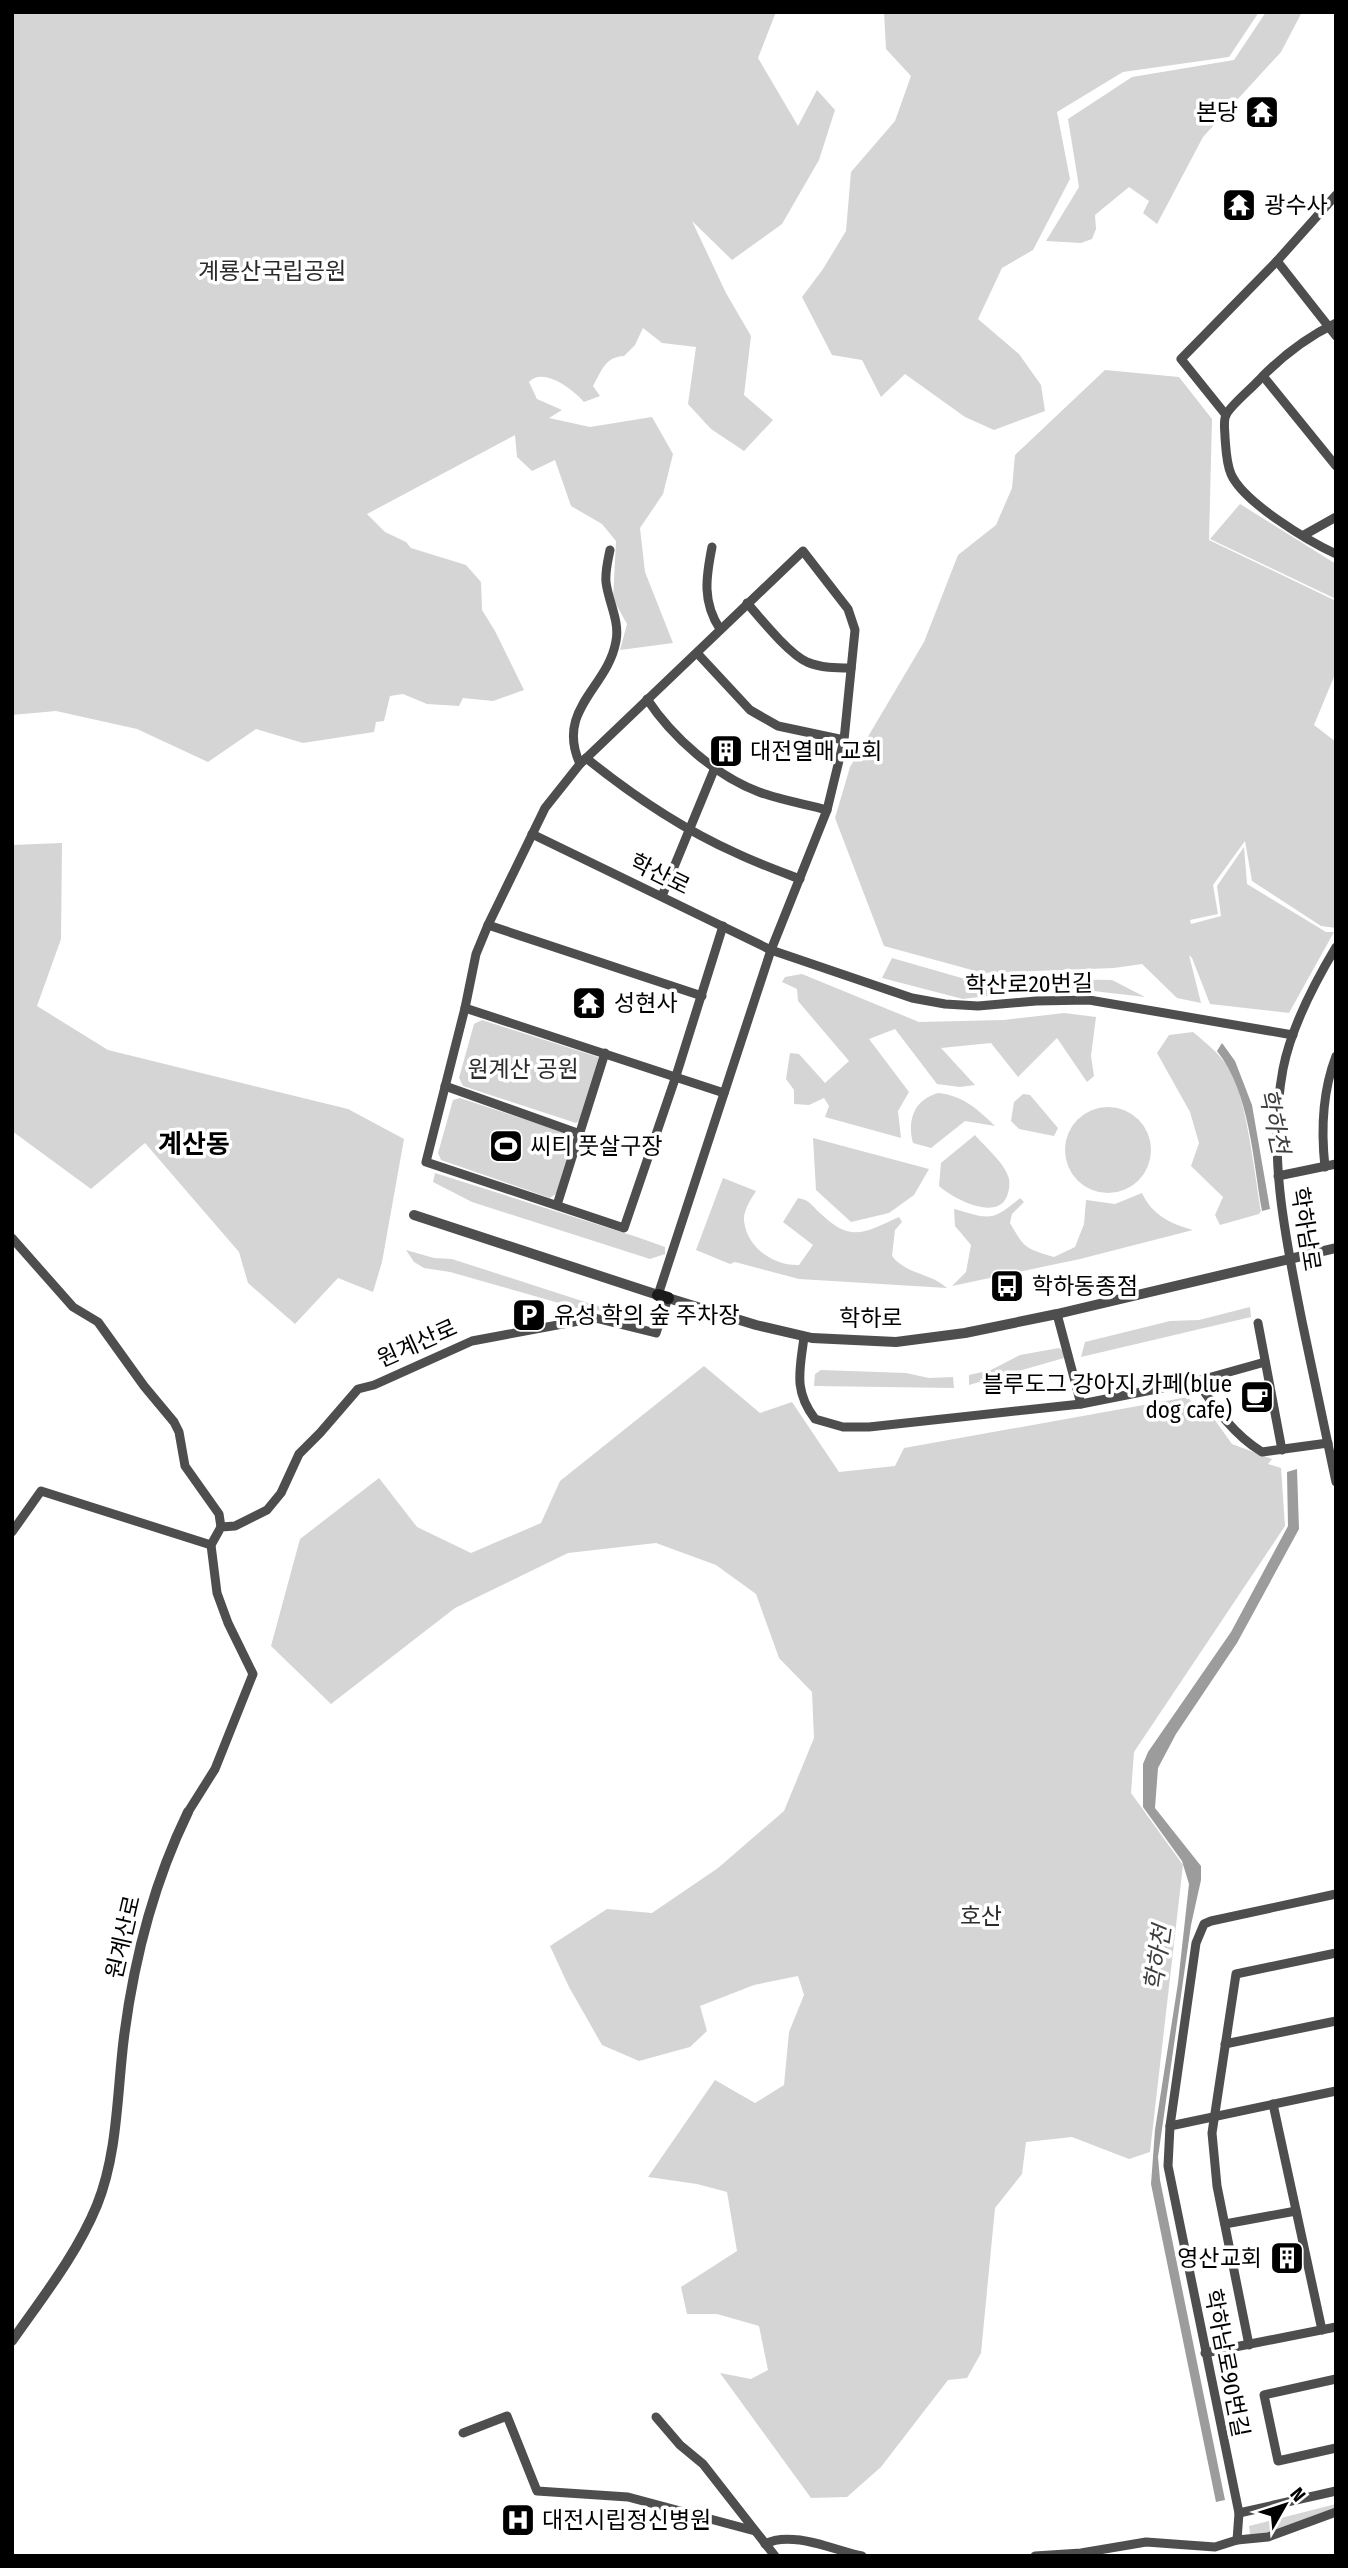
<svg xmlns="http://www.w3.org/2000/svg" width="1348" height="2568" viewBox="0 0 1348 2568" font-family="'Fira Sans Condensed','Noto Sans KR',sans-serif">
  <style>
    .green { fill: #d5d5d5 }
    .water { fill: #9c9c9c }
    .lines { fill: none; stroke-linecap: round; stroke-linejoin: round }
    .minor { stroke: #4e4e4e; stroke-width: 9 }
    .tertiary { stroke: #4e4e4e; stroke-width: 10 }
    .secondary { stroke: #1b1b1b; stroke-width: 12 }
    .labels { text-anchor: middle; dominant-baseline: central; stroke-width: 7; stroke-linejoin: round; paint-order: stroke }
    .poi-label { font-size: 23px; fill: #000; stroke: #fff; text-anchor: start }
    .park-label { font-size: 23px; fill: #2c2c2c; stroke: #fff }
    .street-label { font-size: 23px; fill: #000; stroke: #fff }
    .water-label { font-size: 24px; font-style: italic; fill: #3d3d3d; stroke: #fff }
    .quarter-label { font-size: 26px; font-weight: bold; fill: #000; stroke: #fff }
  </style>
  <rect width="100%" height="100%" fill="#fff"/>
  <g class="green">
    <path d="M12 12H776L758 58 798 126 817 90 835 110 819 160 782 224 732 260 692 221 726 293 751 336 744 395 773 420 744 451 711 429 688 404 696 347 662 343 643 328 635 345 624 356C605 357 602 370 593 386L600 396 584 402C574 390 543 366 529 382L537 399 562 410 549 418 590 427 652 417 673 454 663 494 640 528 645 572 673 643 620 650 627 624 613 599 616 541 602 524 571 506 555 460 532 471 517 457 515 435 367 514 385 532 406 542 411 548 466 565 481 582 482 610 495 631 524 690 493 701 463 698 459 706 427 704 403 694 390 696 384 721 376 722 374 732 303 743 256 729 208 762 137 729 56 711 12 715Z"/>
    <path d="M884 12H1259L1229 57 1123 72 1057 112 1070 179 1033 250 1002 268 978 319 1019 354 1041 385 1045 411 994 430 965 417 905 374 881 397 862 360 832 355 802 297 823 269 846 231 851 172 895 121 911 76 886 49Z"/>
    <path d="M1266 12H1302L1281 52 1203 137 1157 224 1143 213 1149 201 1129 187 1095 215 1096 229 1092 239 1081 243 1046 241 1079 187 1068 119 1132 77 1234 60Z"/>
    <path d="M1105 370 1179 377 1212 419 1209 540 1336 601V672L1314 725 1336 742V928L1321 926 1252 881 1245 841 1213 885 1218 914 1190 920 1191 924 1221 916 1217 886 1244 847 1247 884 1326 932H1334L1289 1013 1210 1004 1192 958 1189 955 1201 1003 1177 998 1142 964 1114 968 983 973 884 946 835 818 850 767 924 642 958 555 996 525 1012 488 1015 455Z"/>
    <path d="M1240 504 1336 564V599L1210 539Z"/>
    <path d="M62 843 61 939 37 1006 108 1050 348 1109 404 1139 382 1262 373 1292 338 1278 295 1324 248 1283 239 1252 145 1143 91 1189 12 1131V845Z"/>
    <path d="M892 958 972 981 1013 978 1112 980 1145 997 1059 987 963 999 882 978Z"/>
    <path d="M802 974 919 1022 1004 1020 1064 1013 1096 1017 1091 1056 1094 1076 1087 1082 1057 1038 1018 1077 991 1043 941 1048 975 1085 960 1087 937 1084 895 1029 869 1039 909 1092 898 1111 901 1138 825 1117 829 1106 824 1098 809 1105 794 1104V1090L786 1079 790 1053 799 1054 825 1083 849 1061 798 1001 797 989 782 982 785 977Z"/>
    <path d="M482 1020 598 1057 600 1061 582 1119 576 1123 463 1086 459 1078 474 1024Z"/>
    <path d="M1193 1032C1206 1043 1219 1053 1228 1067 1246 1092 1255 1177 1261 1211L1259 1214 1220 1225 1215 1215 1223 1197 1191 1166 1199 1143 1190 1112 1157 1053 1169 1035Z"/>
    <path d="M938 1093C962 1095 979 1110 995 1126L965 1121 931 1148 913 1143C907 1120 914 1100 938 1093Z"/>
    <path d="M1023 1094 1030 1095 1058 1128 1054 1136 1019 1129 1011 1121 1014 1102Z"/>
    <path d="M460 1098 572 1135 574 1140 557 1193 550 1198 441 1160 438 1153 453 1100Z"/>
    <circle cx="1108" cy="1150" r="43"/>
    <path d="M975 1135C986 1148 1005 1163 1009 1179 1010 1184 1009 1191 1007 1196 997 1222 952 1198 939 1186L941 1163Z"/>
    <path d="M813 1138 929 1169 914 1195 889 1213 851 1222 816 1190Z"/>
    <path d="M435 1173 637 1237 665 1247V1254L650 1259 472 1202 433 1182Z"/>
    <path d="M723 1178 756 1191C751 1199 743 1211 744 1221 747 1248 774 1266 799 1265L813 1245 783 1222 798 1198C810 1200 811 1205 820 1213 851 1243 864 1233 899 1217L902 1222 895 1230 892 1256C907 1275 931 1273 947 1288L799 1279 735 1262 730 1264 696 1250Z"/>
    <path d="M1142 1193C1152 1215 1171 1224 1193 1230L1080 1259 952 1286 966 1272 971 1245 955 1226 954 1209C990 1219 991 1222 1020 1198L1024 1202 1012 1214 1010 1223C1025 1249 1025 1248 1054 1257L1075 1247 1084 1224 1086 1200 1115 1204Z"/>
    <path d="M406 1250 434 1258 452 1259 647 1322 597 1310 587 1311 450 1272 424 1268 414 1262Z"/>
    <path d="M1250 1307 1251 1317 1081 1357 1085 1342 1170 1321 1199 1320Z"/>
    <path d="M1059 1348 1063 1351 1064 1358 969 1385V1375L991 1370 1020 1355Z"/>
    <path d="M704 1366 760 1413 792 1402 839 1472 895 1466 904 1448 1188 1397 1198 1411 1204 1405 1232 1444 1272 1459 1268 1464 1281 1468 1285 1526 1134 1752 1131 1793 1183 1865 1150 2152 1129 2159 1072 2137 1026 2142 1022 2174 995 2208 981 2353 967 2378 948 2380 881 2467 847 2497 811 2498 720 2373 751 2379 768 2370 759 2326 717 2314H687L681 2287 737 2251 727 2192 697 2184 648 2177 715 2080 755 2103 784 2085 789 2032 804 1995 798 1976 754 1985 700 2006 707 2031 690 2047 639 2061 602 2045 569 1987 550 1946 607 1909 652 1913 718 1868 784 1811 814 1738 812 1692 779 1658 756 1594 716 1565 656 1543 568 1553 455 1608 331 1704 271 1646 300 1539 379 1478 417 1527 471 1553 541 1523 560 1481Z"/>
    <path d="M821 1370 906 1373 929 1378 953 1377 954 1388 814 1386 815 1374Z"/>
    <path d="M1336 2504V2508C1308 2516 1283 2529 1256 2537L1250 2534 1249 2526Z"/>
  </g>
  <g class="water">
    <path d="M1222 1043 1235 1061 1252 1105 1270 1209 1262 1211C1253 1161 1250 1092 1217 1051Z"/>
    <path d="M1297 1469 1299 1529 1237 1643 1176 1734 1158 1768 1155 1808 1201 1866V1880L1191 1925 1158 2157 1160 2180 1225 2500 1216 2502 1151 2184 1155 2130 1178 1983 1189 1884 1182 1861 1143 1807V1764L1148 1752 1231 1632 1288 1526 1287 1472Z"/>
  </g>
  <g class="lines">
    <g class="minor">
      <path d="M1277 261 1336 336"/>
      <path d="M1336 323C1307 337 1281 357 1259 380 1251 389 1230 406 1226 415 1223 421 1225 431 1225 437 1226 449 1226 462 1231 474 1243 502 1308 541 1336 554"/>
      <path d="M1263 376 1336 466"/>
      <path d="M1226 415 1181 359 1277 261 1336 195"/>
      <path d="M1304 535 1336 517"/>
      <path d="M712 547C706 577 702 602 720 629"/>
      <path d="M747 603C761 619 788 653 807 662 821 668 836 668 851 668"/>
      <path d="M697 653 750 710 778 726 844 740"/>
      <path d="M647 699C672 737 716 776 759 792 780 800 805 804 827 810"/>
      <path d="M586 758C632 795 682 829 736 853 757 863 779 871 800 879"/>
      <path d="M580 764C555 709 608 688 616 641 620 621 608 601 606 582 605 571 608 560 610 550"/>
      <path d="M532 834 771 950 912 998 945 1004 978 1006 1036 1001 1089 1000 1293 1035"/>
      <path d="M662 896 714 770"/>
      <path d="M488 925 702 996"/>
      <path d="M1336 947C1315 982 1291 1028 1283 1069 1267 1155 1286 1241 1303 1326 1314 1378 1325 1430 1336 1482"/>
      <path d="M465 1008 724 1093"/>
      <path d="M445 1086 580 1134"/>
      <path d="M1325 1167C1321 1131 1323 1090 1336 1056"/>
      <path d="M1278 1176 1336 1164"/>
      <path d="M557 1205 605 1053"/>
      <path d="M12 1238 73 1307 98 1322 144 1386 174 1422 179 1432 185 1466 219 1514 221 1527"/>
      <path d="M658 1295 771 950 827 810 844 740 855 630 848 609 803 551 580 764 545 808 488 925 476 954 465 1008 426 1162 624 1228 676 1076 723 926"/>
      <path d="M1057 1314 1081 1404"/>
      <path d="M1258 1323 1282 1450"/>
      <path d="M804 1337C800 1370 793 1390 815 1419L843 1427H869L1081 1404 1197 1381 1265 1362"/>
      <path d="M1197 1381C1215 1408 1234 1435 1262 1452L1328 1443"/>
      <path d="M12 1532 41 1491 211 1545"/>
      <path d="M188 1812 215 1769 253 1674 228 1623 217 1593 211 1545 221 1527 235 1526 267 1510 281 1493 299 1454 320 1433 358 1389 374 1385 472 1341 595 1318 656 1333 668 1298"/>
      <path d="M1225 2044 1336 2021"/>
      <path d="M1273 2104 1322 2330"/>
      <path d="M1170 2126 1336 2091"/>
      <path d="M1225 2224 1296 2211"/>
      <path d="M1249 2345 1217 2186 1212 2133 1236 1974 1336 1953"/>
      <path d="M1205 2353 1336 2327"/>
      <path d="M1336 2379 1264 2395 1278 2461 1336 2448"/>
      <path d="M656 2417 680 2445 703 2464 775 2556"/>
      <path d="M463 2433 507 2416 537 2491 628 2497 755 2531"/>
      <path d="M1239 2513 1336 2491"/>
      <path d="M1237 2540 1239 2513 1168 2166 1170 2126 1196 1943 1204 1924 1211 1921 1336 1894"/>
      <path d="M765 2544C791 2530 834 2550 862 2556"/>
      <path d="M1035 2556 1081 2553 1146 2542 1215 2547 1237 2540 1268 2537 1336 2512"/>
    </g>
    <g class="tertiary">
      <path d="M414 1215 658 1295"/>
      <path d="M668 1298 756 1325 812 1338 896 1342 965 1333 1057 1314 1336 1248"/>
      <path d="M12 2341C42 2298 77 2254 97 2205 118 2153 117 2092 124 2037 134 1959 154 1882 188 1812"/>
    </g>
    <path class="secondary" d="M658 1295 668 1298"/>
  </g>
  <defs>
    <g id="temple-square" transform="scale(1.75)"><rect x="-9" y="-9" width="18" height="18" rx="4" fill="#000" stroke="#fff"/><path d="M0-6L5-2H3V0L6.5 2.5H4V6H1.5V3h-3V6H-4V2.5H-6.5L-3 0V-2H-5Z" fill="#fff"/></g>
    <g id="building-square" transform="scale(1.75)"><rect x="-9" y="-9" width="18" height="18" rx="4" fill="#000" stroke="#fff"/><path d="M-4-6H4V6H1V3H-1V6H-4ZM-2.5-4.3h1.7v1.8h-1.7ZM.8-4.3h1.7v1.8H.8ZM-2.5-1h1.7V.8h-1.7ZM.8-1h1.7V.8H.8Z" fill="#fff"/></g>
    <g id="stadium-square" transform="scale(1.75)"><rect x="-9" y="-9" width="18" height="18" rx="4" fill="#000" stroke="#fff"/><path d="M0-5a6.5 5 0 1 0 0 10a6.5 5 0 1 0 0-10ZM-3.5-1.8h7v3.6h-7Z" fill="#fff"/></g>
    <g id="bus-square" transform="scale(1.75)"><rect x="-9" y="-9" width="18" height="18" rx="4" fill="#000" stroke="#fff"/><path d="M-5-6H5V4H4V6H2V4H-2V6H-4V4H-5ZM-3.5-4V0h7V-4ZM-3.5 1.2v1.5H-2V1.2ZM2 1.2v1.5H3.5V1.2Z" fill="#fff"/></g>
    <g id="parking-square" transform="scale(1.75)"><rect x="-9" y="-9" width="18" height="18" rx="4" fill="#000" stroke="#fff"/><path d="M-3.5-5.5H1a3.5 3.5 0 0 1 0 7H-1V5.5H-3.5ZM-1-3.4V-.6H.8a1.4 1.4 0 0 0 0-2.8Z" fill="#fff"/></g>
    <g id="cafe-square" transform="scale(1.75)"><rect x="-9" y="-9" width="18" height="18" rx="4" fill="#000" stroke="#fff"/><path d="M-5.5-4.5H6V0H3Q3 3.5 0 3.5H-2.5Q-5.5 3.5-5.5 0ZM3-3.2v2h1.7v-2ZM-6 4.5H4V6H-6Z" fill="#fff"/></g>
    <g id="hospital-square" transform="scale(1.75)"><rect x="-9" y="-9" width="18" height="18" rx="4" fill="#000" stroke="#fff"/><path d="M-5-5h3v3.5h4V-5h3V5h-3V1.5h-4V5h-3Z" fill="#fff"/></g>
  </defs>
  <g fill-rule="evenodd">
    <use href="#temple-square" x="1262" y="112"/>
    <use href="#temple-square" x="1239" y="205"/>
    <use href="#building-square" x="726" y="751"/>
    <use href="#temple-square" x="589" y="1003"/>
    <use href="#stadium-square" x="506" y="1146"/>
    <use href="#bus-square" x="1007" y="1286"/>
    <use href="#parking-square" x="529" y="1315"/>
    <use href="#cafe-square" x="1257" y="1397"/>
    <use href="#building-square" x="1287" y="2258"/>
    <use href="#hospital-square" x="518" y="2520"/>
  </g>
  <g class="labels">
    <g class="poi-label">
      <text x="1238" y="112" text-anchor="end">본당</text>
      <text x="1264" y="205">광수사</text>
      <text x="750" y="751">대전열매 교회</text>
      <text x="614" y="1003">성현사</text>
      <text x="530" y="1146">씨티 풋살구장</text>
      <text x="1032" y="1286">학하동종점</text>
      <text x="554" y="1315">유성 학의 숲 주차장</text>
      <text x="1232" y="1384" text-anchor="end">블루도그 강아지 카페(blue<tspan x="1232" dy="26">dog cafe)</tspan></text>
      <text x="1262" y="2258" text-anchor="end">영산교회</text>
      <text x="542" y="2520">대전시립정신병원</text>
    </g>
    <g class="park-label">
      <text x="272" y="271">계룡산국립공원</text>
      <text x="523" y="1069">원계산 공원</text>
      <text x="981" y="1916">호산</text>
    </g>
    <g class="street-label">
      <text transform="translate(660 874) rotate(26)">학산로</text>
      <text transform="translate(1029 984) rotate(-1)">학산로20번길</text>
      <text transform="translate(1306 1229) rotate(81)">학하남로</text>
      <text x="871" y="1318">학하로</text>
      <text transform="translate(417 1343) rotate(-24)">원계산로</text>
      <text transform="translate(123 1937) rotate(-77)">원계산로</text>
      <text transform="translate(1227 2363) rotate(79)">학하남로90번길</text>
    </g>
    <g class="water-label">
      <text transform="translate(1274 1121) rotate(78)">학하천</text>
      <text transform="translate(1158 1958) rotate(-82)">학하천</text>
    </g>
    <g class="quarter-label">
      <text x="194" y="1144">계산동</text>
    </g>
  </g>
  <rect width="1348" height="2568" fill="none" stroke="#000000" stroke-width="28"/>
  <g transform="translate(1285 2505) rotate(51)" stroke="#ffffff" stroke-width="5" paint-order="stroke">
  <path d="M0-5L12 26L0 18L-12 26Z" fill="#000000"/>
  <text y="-10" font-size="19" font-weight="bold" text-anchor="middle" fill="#000000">N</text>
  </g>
</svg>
